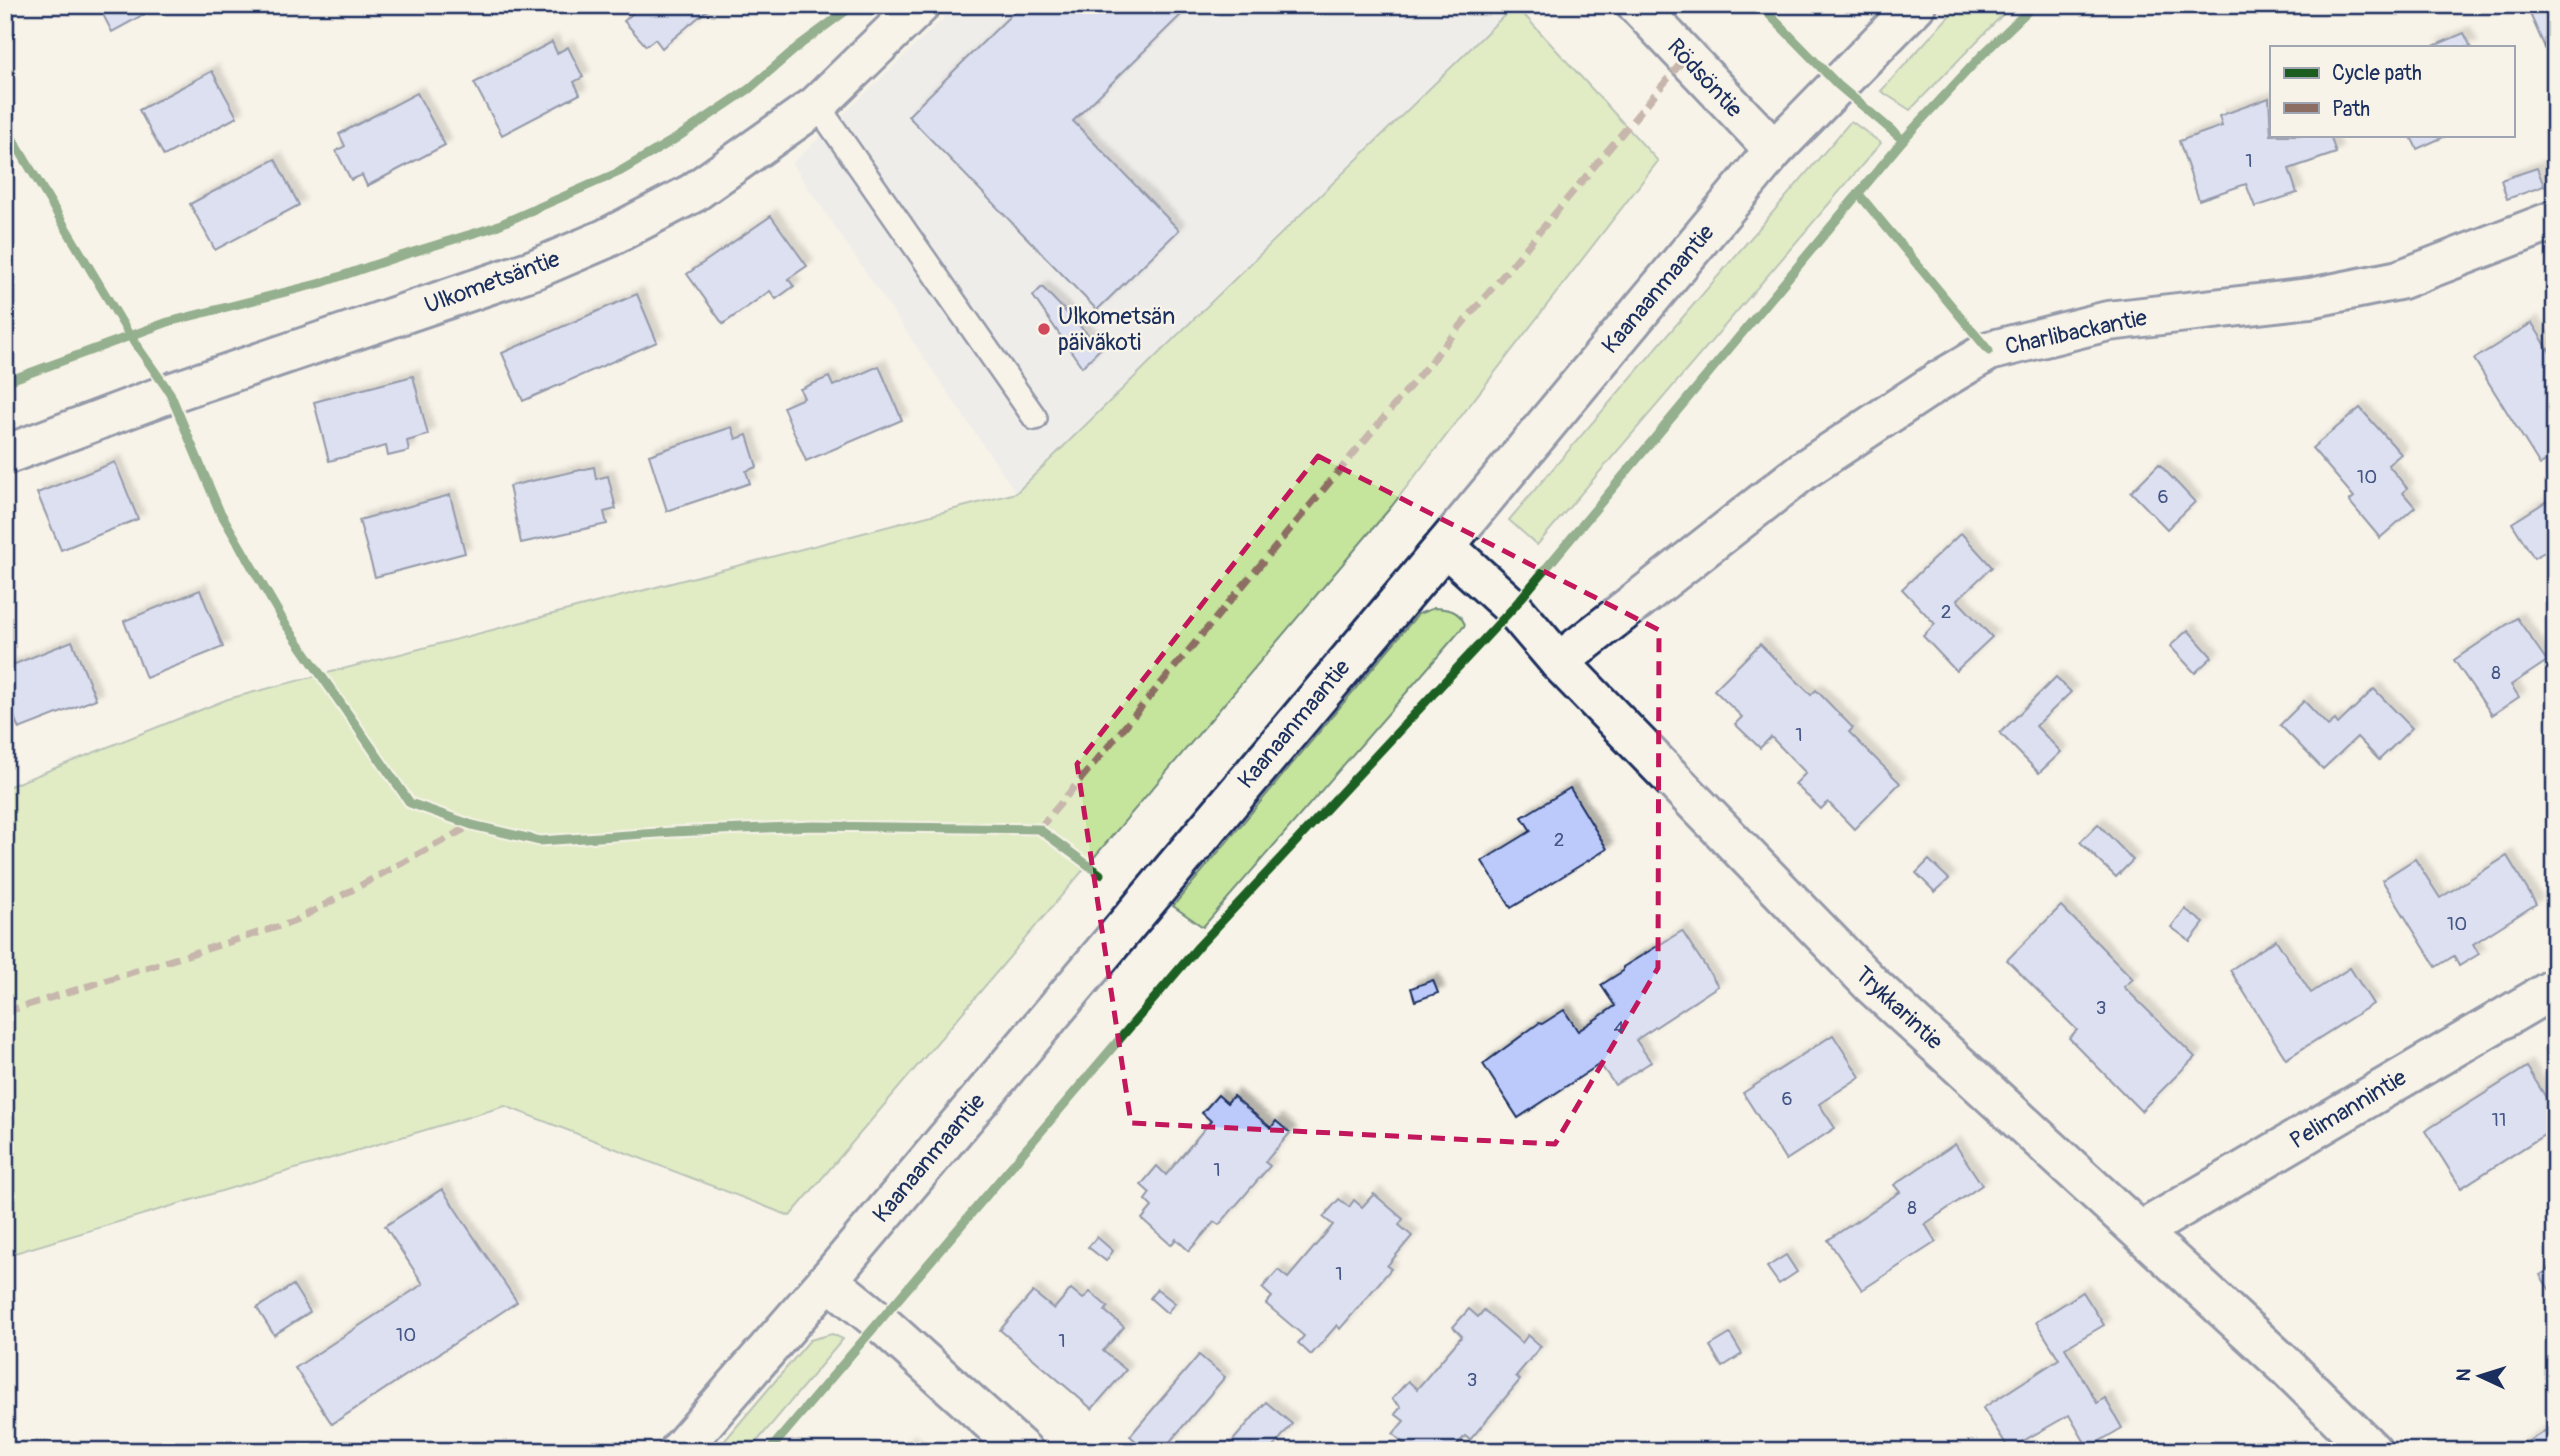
<svg xmlns="http://www.w3.org/2000/svg" width="2560" height="1456" viewBox="0 0 2560 1456" font-family="Pangolin,sans-serif">
  <style>
    .built { fill: #e5e7ee }
    .green { fill: #c5e49c; stroke: #708a7d; stroke-width: 2 }
    .building { fill: #bbcafb; stroke: #1b2f5e; stroke-width: 2; filter: url(#shadow) }
    .lines { fill: none; stroke-linecap: round; stroke-linejoin: round }
    .lane-casing { stroke: #1b2f5e; stroke-width: 28 }
    .street-casing { stroke: #1b2f5e; stroke-width: 44 }
    .secondary-casing { stroke: #1b2f5e; stroke-width: 44 }
    .lane { stroke: #f7f3e8; stroke-width: 23 }
    .street { stroke: #f7f3e8; stroke-width: 38 }
    .secondary { stroke: #f7f3e8; stroke-width: 38 }
    .quiet { stroke: #8d6e63; stroke-width: 7; stroke-dasharray: 14 7; stroke-linecap: butt }
    .cycleway-casing { stroke: #f7f3e8; stroke-width: 13 }
    .cycleway { stroke: #1b5e20; stroke-width: 9 }
    .marked { fill: none; stroke: #c2185b; stroke-width: 5; stroke-dasharray: 14 9; stroke-linejoin: round }
    .poi-dot { fill: #d1495b; stroke: #f7f3e8; stroke-width: 2.5 }
    .labels { text-anchor: middle; dominant-baseline: central; stroke-width: 5; stroke-linejoin: round; paint-order: stroke }
    .number-label { font-size: 19px; fill: #435685 }
    .street-label { font-size: 23px; fill: #1b2f5e; stroke: #f7f3e8 }
    .poi-label { font-size: 23px; fill: #1b2f5e; stroke: #f7f3e8; text-anchor: start }
  </style>
  <defs>
    <filter id="shadow"><feDropShadow dx="6" dy="-6" stdDeviation="2" flood-color="#0004"/></filter>
  </defs>
  <rect width="100%" height="100%" fill="#f7f3e8"/>
  <filter id="ink" filterUnits="userSpaceOnUse"><feTurbulence type="fractalNoise" baseFrequency=".0143" numOctaves="2"/><feDisplacementMap in="SourceGraphic" scale="14" xChannelSelector="R" yChannelSelector="G"/><feConvolveMatrix kernelMatrix="1 2 1 2 8 2 1 2 1" color-interpolation-filters="sRGB"/></filter>
  <g filter="url(#ink)">
    <path class="built" d="M957 5H1515L1016 493 792 164Z"/>
    <g class="green">
      <path d="M1515 5 1658 161 1391 507 790 1216 505 1106 5 1256V788L228 699 1016 493Z"/>
      <path d="M1959 5H2012L1910 110 1881 91Z"/>
      <path d="M1851 121 1881 143 1537 545 1509 520Z"/>
      <path d="M1434 608C1449 609 1459 610 1465 625L1203 927 1173 906 1418 614Z"/>
      <path d="M832 1334 843 1339 749 1451H716L810 1340Z"/>
    </g>
    <g class="building">
      <path d="M98 5H161L112 32Z"/>
      <path d="M626 5H713L662 48 655 39 646 46 624 21 633 13Z"/>
      <path d="M1021 5H1191L1073 121 1179 230 1097 310 908 116Z"/>
      <path d="M2526 5H2555V70Z"/>
      <path d="M2464 33 2471 47H2431Z"/>
      <path d="M552 42 557 53 568 47 583 77 574 82 580 94 502 135 474 83Z"/>
      <path d="M212 71 237 117 164 156 139 110Z"/>
      <path d="M417 93 445 145 367 186 362 175 351 180 336 151 345 146 339 134Z"/>
      <path d="M2269 98 2271 135H2330L2336 153 2289 169 2297 193 2255 207 2246 184 2199 200 2179 141 2222 126 2219 116Z"/>
      <path d="M2410 135H2448L2417 149Z"/>
      <path d="M275 159 299 205 215 250 190 204Z"/>
      <path d="M2537 168 2544 186 2507 199 2501 180Z"/>
      <path d="M771 216 807 266 788 279 794 286 776 299 770 291 723 324 687 274Z"/>
      <path d="M1042 287 1101 348 1082 367 1033 296Z"/>
      <path d="M637 294 657 342 523 401 502 353Z"/>
      <path d="M2532 323 2555 360V456L2540 465 2474 359Z"/>
      <path d="M879 366 902 420 806 461 783 407 804 398 800 389 829 377 833 386Z"/>
      <path d="M413 376 428 435 407 441 409 451 388 456 386 446 329 461 314 402Z"/>
      <path d="M2360 408 2401 454 2388 465 2407 488 2403 493 2415 507 2380 538 2349 501 2354 497 2312 448Z"/>
      <path d="M732 427 736 439 747 435 757 467 746 471 750 483 667 511 649 455Z"/>
      <path d="M115 462 138 519 61 550 37 493Z"/>
      <path d="M2159 464 2195 502 2167 529 2131 492Z"/>
      <path d="M594 467 596 479 608 476 616 509 604 512 607 524 521 543 509 486Z"/>
      <path d="M450 495 465 553 375 577 359 520Z"/>
      <path d="M2547 501 2555 514V546L2534 558 2512 523Z"/>
      <path d="M1961 533 1992 567 1957 600 1992 637 1956 671 1923 636 1935 624 1902 589Z"/>
      <path d="M200 590 223 647 146 678 124 621Z"/>
      <path d="M2517 618 2547 661 2511 685 2519 697 2492 715 2454 660Z"/>
      <path d="M2188 630 2212 657 2195 673 2170 646Z"/>
      <path d="M72 641 96 699 19 729 5 695V668Z"/>
      <path d="M1760 644 1811 695 1816 690 1853 728 1849 732 1900 783 1854 829 1828 802 1821 809 1795 784 1806 773 1771 737 1760 748 1735 724 1742 717 1714 690Z"/>
      <path d="M2056 677 2071 692 2036 726 2061 752 2039 773 2000 733Z"/>
      <path d="M2374 689 2412 728 2379 760 2357 737 2323 769 2280 725 2304 701 2328 726 2335 720 2338 724Z"/>
      <path d="M1570 788 1607 849 1511 908 1482 861 1531 831 1522 817Z"/>
      <path d="M2098 824 2133 860 2116 877 2080 842Z"/>
      <path d="M2507 856 2536 904 2473 944 2479 954 2459 966 2454 956 2436 967 2382 880 2415 859 2440 898Z"/>
      <path d="M1929 860 1949 879 1935 892 1916 873Z"/>
      <path d="M2061 906 2133 979 2124 987 2195 1057 2141 1111 2069 1038 2077 1030 2007 960Z"/>
      <path d="M2185 909 2204 923 2190 941 2171 927Z"/>
      <path d="M1682 931 1718 986 1636 1040 1651 1062 1615 1085 1600 1064 1518 1118 1483 1064 1539 1023 1542 1024 1564 1010 1578 1031 1615 1006 1601 985 1623 971V967Z"/>
      <path d="M2276 940 2311 993 2350 968 2373 1004 2286 1059 2230 970Z"/>
      <path d="M1433 980 1438 993 1415 1001 1411 988Z"/>
      <path d="M1833 1035 1860 1077 1819 1104 1835 1128 1786 1160 1743 1093Z"/>
      <path d="M2527 1067 2555 1112V1128L2461 1188 2425 1131Z"/>
      <path d="M1218 1095 1227 1103 1233 1096 1271 1128 1276 1121 1290 1133 1265 1162 1270 1166 1219 1225 1214 1222 1189 1251 1176 1239 1171 1245 1142 1219 1152 1207 1145 1200 1150 1193 1141 1185 1157 1166 1166 1175 1211 1121 1202 1113Z"/>
      <path d="M1955 1144 1982 1185 1925 1224 1936 1242 1862 1290 1828 1240 1900 1192 1894 1185Z"/>
      <path d="M442 1189 517 1302 332 1424 295 1368 423 1284 385 1226Z"/>
      <path d="M1374 1194 1403 1219 1399 1225 1412 1236 1387 1266 1391 1269 1340 1329 1337 1325 1311 1355 1298 1343 1304 1336 1266 1304 1272 1297 1262 1288 1278 1270 1288 1278 1333 1225 1323 1217 1339 1199 1349 1207 1354 1200 1362 1207Z"/>
      <path d="M1097 1237 1113 1251 1106 1261 1088 1247Z"/>
      <path d="M1786 1255 1797 1272 1779 1284 1767 1267Z"/>
      <path d="M2555 1266V1298L2540 1275Z"/>
      <path d="M293 1285 310 1312 274 1335 257 1308Z"/>
      <path d="M1071 1289 1083 1299 1090 1292 1108 1307 1105 1311 1124 1327 1103 1351 1126 1370 1092 1409 1000 1330 1033 1292 1054 1309Z"/>
      <path d="M1157 1289 1175 1303 1167 1313 1150 1298Z"/>
      <path d="M2083 1292 2104 1325 2065 1348 2097 1403 2105 1398 2122 1428 2088 1448 2069 1415 2009 1449 1983 1408 2059 1359 2036 1322Z"/>
      <path d="M1469 1309 1478 1317 1484 1310 1522 1343 1528 1335 1541 1346 1516 1376 1520 1380 1470 1440 1465 1436 1452 1451H1413L1393 1434 1404 1421 1395 1414 1401 1407 1392 1399 1408 1381 1417 1389 1462 1336 1453 1327Z"/>
      <path d="M1730 1334 1742 1354 1722 1367 1710 1346Z"/>
      <path d="M1199 1355 1225 1377 1162 1451H1147L1130 1436Z"/>
      <path d="M1266 1402 1292 1424 1270 1451H1224Z"/>
      <path d="M2548 1429 2555 1440V1451H2513Z"/>
      <path d="M909 1442 920 1451H902Z"/>
    </g>
    <g class="lines">
      <g class="lane-casing">
        <path id="lane" d="M817 105 1035 418"/>
      </g>
      <g class="street-casing">
        <g id="street">
          <path d="M5 455 170 393 535 269 605 239 693 193 817 105 920 5"/>
          <path d="M1445 546 1513 608 1559 662 1872 985 2286 1366 2372 1451"/>
          <path d="M1559 662 1804 470 1937 382 1989 351 2108 321 2310 298 2399 280 2555 220"/>
          <path d="M2141 1231 2555 988"/>
          <path d="M828 1280 880 1322 1023 1451"/>
        </g>
      </g>
      <g class="secondary-casing">
        <g id="secondary">
          <path d="M1637 5 1774 150"/>
          <path d="M679 1451 828 1280 1445 546 1774 150 1916 5"/>
        </g>
      </g>
      <use href="#lane" class="lane"/>
      <use href="#street" class="street"/>
      <use href="#secondary" class="secondary"/>
      <g class="quiet">
        <path d="M1039 829 1686 57"/>
        <path d="M5 1012 293 922 472 825"/>
      </g>
      <g class="cycleway-casing">
        <g id="cycleway">
          <path d="M1760 5 1838 85 1903 140"/>
          <path d="M5 126 130 336 170 393 219 510 284 622 410 803 472 825 540 841 673 832 813 826 1039 829 1100 874"/>
          <path d="M1858 193 1989 351"/>
          <path d="M5 382 168 322 321 283 394 258 494 227 619 172 675 139 749 89 801 44 854 5"/>
          <path d="M769 1451 1198 947 1513 608 1903 140 1981 56 2034 5"/>
        </g>
      </g>
      <use href="#cycleway" class="cycleway"/>
    </g>
  </g>
  <path d="M0 0H2560V1456H0ZM1318 456 1659 630 1658 968 1555 1144 1131 1123 1077 764Z" fill="#f7f3e8" fill-opacity=".55" fill-rule="evenodd"/>
  <path class="marked" d="M1318 456 1659 630 1658 968 1555 1144 1131 1123 1077 764Z"/>
  <circle class="poi-dot" cx="1044" cy="329" r="7"/>
  <g class="labels">
    <g class="number-label">
      <text x="2249" y="161">1</text>
      <text x="2367" y="477">10</text>
      <text x="2163" y="497">6</text>
      <text x="1946" y="612">2</text>
      <text x="2496" y="673">8</text>
      <text x="1799" y="735">1</text>
      <text x="1559" y="840">2</text>
      <text x="2457" y="924">10</text>
      <text x="2101" y="1008">3</text>
      <text x="1619" y="1028">4</text>
      <text x="1787" y="1099">6</text>
      <text x="2499" y="1120">11</text>
      <text x="1217" y="1170">1</text>
      <text x="1912" y="1208">8</text>
      <text x="1339" y="1274">1</text>
      <text x="406" y="1335">10</text>
      <text x="1062" y="1341">1</text>
      <text x="1472" y="1380">3</text>
    </g>
    <g class="street-label">
      <text transform="translate(1705 78) rotate(47)">Rödsöntie</text>
      <text transform="translate(492 282) rotate(-20)">Ulkometsäntie</text>
      <text transform="translate(1658 289) rotate(-50)">Kaanaanmaantie</text>
      <text transform="translate(2076 332) rotate(-12)">Charlibackantie</text>
      <text transform="translate(1294 724) rotate(-50)">Kaanaanmaantie</text>
      <text transform="translate(1899 1008) rotate(43)">Trykkarintie</text>
      <text transform="translate(2348 1109) rotate(-31)">Pelimannintie</text>
      <text transform="translate(929 1158) rotate(-50)">Kaanaanmaantie</text>
    </g>
    <g class="poi-label">
      <text x="1058" y="316">Ulkometsän<tspan x="1058" dy="26">päiväkoti</tspan></text>
    </g>
  </g>
  <rect width="2560" height="1456" fill="none" stroke="#f7f3e8" stroke-width="28"/>
  <rect x="14" y="14" width="2532" height="1428" fill="none" stroke="#1b2f5e" stroke-width="2.5" filter="url(#ink)"/>
  <rect x="2270" y="46" width="245" height="91" fill="#f7f3e8" stroke="#9fa5b1" stroke-width="2"/>
  <rect x="2284" y="68" width="35" height="10" fill="#1b5e20" stroke="#9fa5b1" stroke-width="2"/>
  <text x="2332" y="80" font-size="21" fill="#1b2f5e">Cycle path</text>
  <rect x="2284" y="103" width="35" height="10" fill="#8d6e63" stroke="#9fa5b1" stroke-width="2"/>
  <text x="2332" y="116" font-size="21" fill="#1b2f5e">Path</text>
  <g transform="translate(2480 1376) rotate(274)" stroke="#f7f3e8" stroke-width="5" paint-order="stroke">
  <path d="M0-5L12 26L0 18L-12 26Z" fill="#1b2f5e"/>
  <text y="-10" font-size="19" font-weight="bold" text-anchor="middle" fill="#1b2f5e">N</text>
  </g>
</svg>
